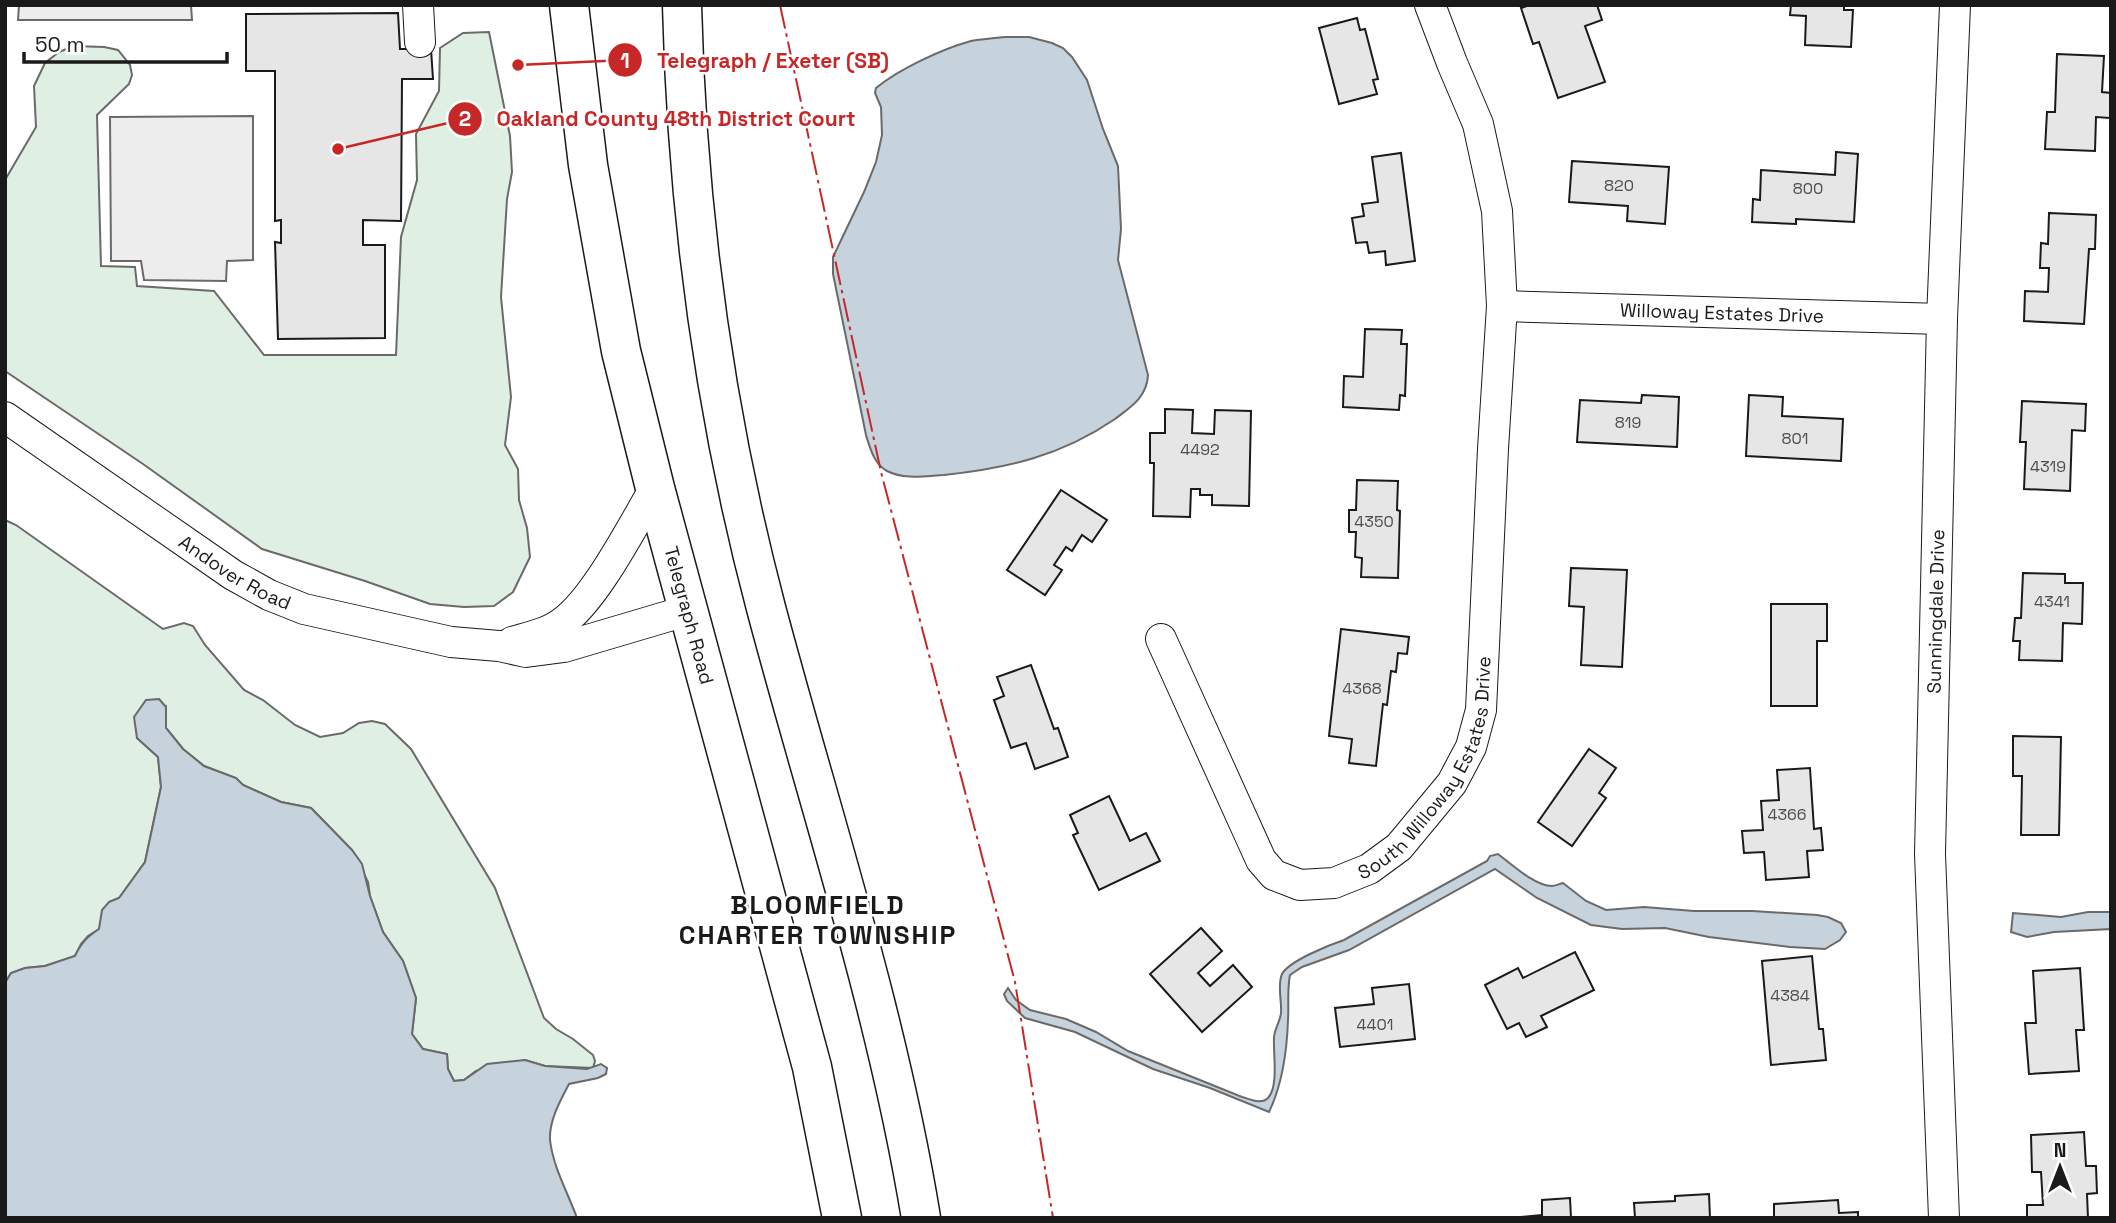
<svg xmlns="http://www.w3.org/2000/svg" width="2116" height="1223" viewBox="0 0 2116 1223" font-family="'Space Grotesk',sans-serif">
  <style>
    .green { fill: #e0efe3; stroke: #6a6a6a; stroke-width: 2 }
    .parking { fill: #ededed; stroke: #6a6a6a; stroke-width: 2 }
    .water { fill: #c6d2dc; stroke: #6a6a6a; stroke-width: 2 }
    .building { fill: #e6e6e6; stroke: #1a1a1a; stroke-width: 2 }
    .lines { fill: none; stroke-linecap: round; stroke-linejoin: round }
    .minor-casing { stroke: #1a1a1a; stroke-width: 32 }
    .highway-casing { stroke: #1a1a1a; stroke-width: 41 }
    .minor { stroke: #fff; stroke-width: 30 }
    .highway { stroke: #fff; stroke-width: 38 }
    .power { stroke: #c62828; stroke-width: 2; stroke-dasharray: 24 5 3.5 5; stroke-linecap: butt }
    .labels { text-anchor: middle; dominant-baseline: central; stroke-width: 5; stroke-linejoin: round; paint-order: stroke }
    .number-label { font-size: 16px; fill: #4d4d4d }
    .street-label { font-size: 19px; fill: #1a1a1a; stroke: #fff }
    .district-label { font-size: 26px; font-weight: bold; letter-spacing: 2px; fill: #1a1a1a; stroke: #fff }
    .leader { fill: none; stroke: #c62828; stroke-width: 2.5 }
    .callout-dot { fill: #c62828; stroke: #fff; stroke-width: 2.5 }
    .mark-label { font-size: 21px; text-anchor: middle; font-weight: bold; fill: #fff }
    .callout-label { font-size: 21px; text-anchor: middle; font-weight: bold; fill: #c62828; stroke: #fff; stroke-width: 5; stroke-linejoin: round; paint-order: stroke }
  </style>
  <rect width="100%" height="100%" fill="#fff"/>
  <g class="green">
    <path d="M489 32 510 136 512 172 507 199 501 297 511 397 505 445 518 469 519 500 527 528 530 557 513 592 494 606 464 607 430 604 365 581 262 549 143 464 5 371V180L36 127 34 86 45 63 59 52 74 46 104 47 118 50 130 65 132 75 129 84 97 115 101 266 135 267 137 286 214 291 264 355H396L401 237 417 180 416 134 439 91 440 48 463 33Z"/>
    <path d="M5 520 16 525 163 629 184 623 193 626 205 645 244 690 263 700 295 725 320 737 343 733 359 723 372 721 385 724 411 749 495 888 544 1018 556 1029 573 1039 593 1055 595 1061 593 1068 545 1066 525 1060 476 1071 464 1080 454 1081 448 1069 447 1054 423 1049 412 1034 416 998 403 961 383 932 370 896 368 882 352 850 311 808 281 802 243 785 236 778 204 766 183 749 166 728V707L137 738 158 757 161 787 145 862 119 898 109 902 99 929 88 936 81 944 75 956 45 966 25 968 11 973 5 983Z"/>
  </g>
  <g class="parking">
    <path d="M19 5H191L192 20H18Z"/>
    <path d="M253 116V260L227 261 226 281 144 280 141 261H111L110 117Z"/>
  </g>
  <g class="water">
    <path d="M1005 37H1029L1052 43 1063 48 1072 57 1087 80 1103 129 1118 166 1121 229 1118 260 1148 375C1147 397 1131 407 1115 419 1061 456 1008 468 944 475 925 476 905 480 887 471 874 464 870 448 866 435L833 274V257L864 192 876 162 882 135 881 107 875 93 876 88C899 69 942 49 971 41 982 39 994 38 1005 37Z"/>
    <path d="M159 699 166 707V728L183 749 204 766 236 778 243 785 281 802 311 808 352 850 362 864 370 896 383 932 403 961 416 998 412 1034 423 1049 447 1054 448 1069 454 1081 464 1080 487 1064 525 1060 545 1066 587 1069 601 1064 607 1068 606 1074 598 1078 569 1084C560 1101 549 1121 550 1140 553 1167 568 1193 577 1218H5V983L11 973 25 968 45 966 75 956C81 943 87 937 99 929L102 910 109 902 119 898 145 862 161 787 158 757 137 738 134 717 146 700Z"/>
    <path d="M1498 854C1511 864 1535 886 1552 886 1555 886 1559 884 1563 883L1586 901 1606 910 1644 907 1694 911H1752L1817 915 1828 917 1841 923 1846 932 1840 940 1825 949 1790 947 1709 937 1665 928 1622 929 1591 925 1537 898 1495 869 1349 950 1302 967 1290 975C1287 989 1289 1005 1288 1020 1287 1050 1282 1085 1269 1112L1210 1088 1153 1069 1075 1032 1025 1018 1007 1001 1004 994 1008 988 1016 1000 1030 1010 1066 1019 1096 1032 1128 1051 1242 1097C1250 1099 1261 1105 1268 1098 1279 1086 1273 1054 1274 1038 1274 1030 1280 1022 1281 1013 1282 1001 1277 985 1282 974 1289 961 1329 945 1344 940L1487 861 1490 856Z"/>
    <path d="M2088 912H2111V929L2054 932 2027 937 2011 932 2013 913 2061 917Z"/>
  </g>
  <g class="building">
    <path d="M1530 5H1597L1602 20 1585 26 1605 82 1558 98 1539 42 1533 44 1521 8Z"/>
    <path d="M1791 5H1844V10H1853L1851 47 1805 45 1806 16 1790 15Z"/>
    <path d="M398 13 400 49H431L433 79H402L401 221 363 220V245H385V338L278 339 275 242 281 243V220L275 221V71H246V14Z"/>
    <path d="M1357 18 1360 30 1365 29 1378 79 1373 80 1377 94 1339 104 1319 28Z"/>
    <path d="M2057 54 2104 56 2102 92 2111 93 2110 118 2096 117 2095 151 2045 149 2047 112H2055Z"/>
    <path d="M1836 152 1858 154 1854 222 1796 219V224L1752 222 1753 199 1760 200 1761 170 1835 175Z"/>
    <path d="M1401 153 1415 261 1386 265 1385 251 1369 253 1367 242 1356 243 1352 218 1364 216 1362 204 1378 202 1372 157Z"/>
    <path d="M1572 161 1669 167 1665 224 1627 221 1628 206 1569 202Z"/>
    <path d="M2049 213 2096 215 2095 249H2089L2084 324 2024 321 2025 291 2048 292 2049 268H2040L2041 243 2048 244Z"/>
    <path d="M1365 329 1402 330 1401 344H1407L1405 396 1400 395 1399 410 1343 407 1344 376 1363 377Z"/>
    <path d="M1642 395 1679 397 1677 447 1577 442 1580 400 1641 403Z"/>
    <path d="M1749 395 1783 397 1782 416 1843 419 1841 461 1746 456Z"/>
    <path d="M2022 401 2086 404 2085 431 2072 430 2070 491 2024 489 2026 442H2020Z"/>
    <path d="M1165 409 1193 410 1192 433 1214 434 1215 410 1251 411 1249 506 1212 505V495H1200V489H1191L1190 517 1153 516 1154 463H1150V433H1165Z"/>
    <path d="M1357 480 1398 481 1397 510 1400 511 1398 578 1361 577 1362 558 1355 557 1356 532H1349V510H1356Z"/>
    <path d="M1061 490 1107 520 1092 542 1082 535 1072 551 1066 547 1054 565 1062 570 1045 595 1007 570Z"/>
    <path d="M1571 568 1627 570 1622 667 1581 665 1584 607 1569 606Z"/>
    <path d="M2023 573 2065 574V583H2083L2082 624 2063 623 2062 661 2019 660 2020 641H2013L2015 618H2021Z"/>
    <path d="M1771 604H1827V641H1817V706H1771Z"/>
    <path d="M1341 629 1409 637 1407 654 1398 653 1396 672 1391 671 1387 705 1383 704 1376 766 1349 763 1352 739 1329 736Z"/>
    <path d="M1031 665 1054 729 1058 728 1068 757 1035 769 1026 743 1011 748 994 700 1004 696 997 677Z"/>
    <path d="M2013 736 2061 737 2059 835H2021L2022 776H2013Z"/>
    <path d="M1589 749 1616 768 1599 793 1606 798 1572 846 1538 822Z"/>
    <path d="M1810 768 1814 829 1821 828 1823 850 1807 851 1809 877 1766 880 1764 852 1744 853 1742 831 1763 830 1761 801 1779 800 1777 770Z"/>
    <path d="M1109 796 1130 841 1146 833 1160 861 1099 890 1073 835 1078 833 1070 815Z"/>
    <path d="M1201 928 1222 951 1198 973 1210 986 1233 965 1252 987 1202 1032 1150 974Z"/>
    <path d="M1575 952 1594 990 1541 1016 1547 1027 1526 1037 1519 1023 1507 1029 1485 985 1518 968 1523 978Z"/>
    <path d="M1812 956 1819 1029H1823L1826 1060 1771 1065 1762 961Z"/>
    <path d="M2080 968 2084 1030H2076L2079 1071 2029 1074 2025 1023H2036L2033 971Z"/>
    <path d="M1409 984 1415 1039 1340 1047 1335 1008 1374 1004 1372 988Z"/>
    <path d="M2084 1132 2086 1166H2096L2097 1193 2087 1194 2088 1218H2027V1205H2043L2041 1172H2032L2031 1135Z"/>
    <path d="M1709 1194 1710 1218H1635L1634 1203 1675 1201V1196Z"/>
    <path d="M1570 1198 1571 1218H1510L1542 1215V1200Z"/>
    <path d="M1838 1200 1839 1213 1858 1212V1218H1774V1204Z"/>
  </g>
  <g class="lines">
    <g class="minor-casing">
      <g id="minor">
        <path d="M418 5 420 42"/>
        <path id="s1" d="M1502 306 1942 319"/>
        <path id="s2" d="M5 417 233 575 269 595 304 609 451 642 499 646 526 652 564 647 689 610"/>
        <path id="s3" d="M1161 639 1261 860 1274 875 1300 885 1334 883 1369 869 1399 847 1452 783 1471 747 1481 710 1493 449 1502 306 1497 211 1478 124 1452 63 1430 5"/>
        <path d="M512 642C529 637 549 633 563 622 596 598 633 525 655 488"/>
        <path id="s4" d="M1944 1218 1930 854 1942 319 1955 5"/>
      </g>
    </g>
    <g class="highway-casing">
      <g id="highway">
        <path id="s5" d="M569 5 588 165 621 351 655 488 812 1067 842 1218"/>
        <path d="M682 5C687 208 714 412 766 608 820 811 887 1010 921 1218"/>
      </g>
    </g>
    <use href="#minor" class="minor"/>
    <use href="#highway" class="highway"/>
    <path class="power" d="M780 5 881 472 1015 982 1053 1218"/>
  </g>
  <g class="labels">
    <g class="number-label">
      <text x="1619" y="185">820</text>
      <text x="1808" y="188">800</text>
      <text x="1628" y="422">819</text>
      <text x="1795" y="438">801</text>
      <text x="1200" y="449">4492</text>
      <text x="2048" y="466">4319</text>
      <text x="1374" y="521">4350</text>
      <text x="2052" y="601">4341</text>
      <text x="1362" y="688">4368</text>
      <text x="1787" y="814">4366</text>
      <text x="1790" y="995">4384</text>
      <text x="1375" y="1024">4401</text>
    </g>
    <g class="street-label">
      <text stroke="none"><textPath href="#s1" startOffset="220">Willoway Estates Drive</textPath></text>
      <text stroke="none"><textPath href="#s2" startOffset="278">Andover Road</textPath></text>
      <text stroke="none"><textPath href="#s4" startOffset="607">Sunningdale Drive</textPath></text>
      <text stroke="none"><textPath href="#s5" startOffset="623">Telegraph Road</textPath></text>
      <text stroke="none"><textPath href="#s3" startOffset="483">South Willoway Estates Drive</textPath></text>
    </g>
    <g class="district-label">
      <text x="818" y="905">BLOOMFIELD<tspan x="818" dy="30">CHARTER TOWNSHIP</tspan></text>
    </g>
  </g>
  <path class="leader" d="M518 65L625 60M338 149L465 119"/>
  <g class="callout-dot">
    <circle cx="518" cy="65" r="7"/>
    <circle cx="338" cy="149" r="7"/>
    <circle cx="625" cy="60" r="18"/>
    <circle cx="465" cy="119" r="18"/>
  </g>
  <g class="mark-label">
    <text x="625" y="68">1</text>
    <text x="465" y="126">2</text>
  </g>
  <g class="callout-label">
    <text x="773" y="68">Telegraph / Exeter (SB)</text>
    <text x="676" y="126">Oakland County 48th District Court</text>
  </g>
  <rect width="2116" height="1223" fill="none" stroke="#1a1a1a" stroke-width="14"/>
  <g transform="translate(2060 1167)" stroke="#ffffff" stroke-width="5" paint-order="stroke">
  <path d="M0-5L12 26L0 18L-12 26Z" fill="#1a1a1a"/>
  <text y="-10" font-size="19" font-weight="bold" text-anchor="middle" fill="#1a1a1a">N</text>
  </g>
  <path d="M24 52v10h203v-10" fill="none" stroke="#1a1a1a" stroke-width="3.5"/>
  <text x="35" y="52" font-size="21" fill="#1a1a1a" stroke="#ffffff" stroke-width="5" paint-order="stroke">50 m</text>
</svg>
